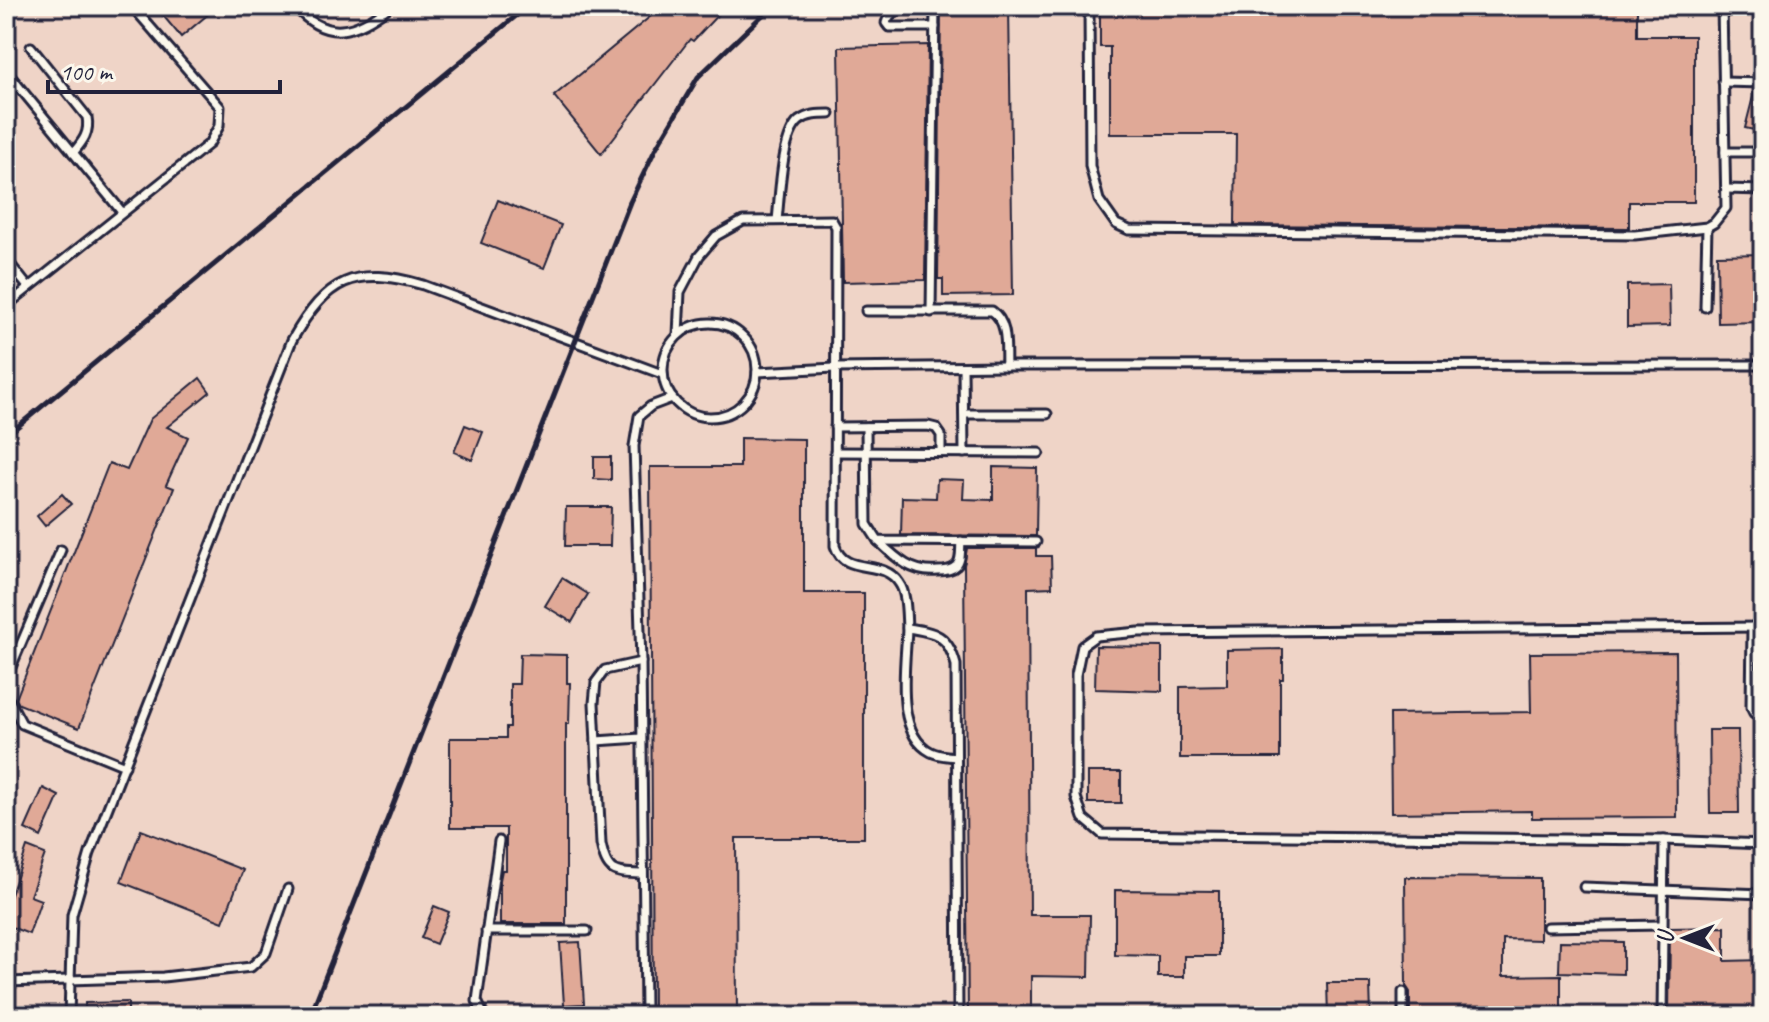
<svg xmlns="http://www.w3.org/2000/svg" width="1769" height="1022" viewBox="0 0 1769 1022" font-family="Caveat,sans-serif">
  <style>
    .built { fill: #efd4c7 }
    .building { fill: #e0a997; stroke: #22223b; stroke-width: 2 }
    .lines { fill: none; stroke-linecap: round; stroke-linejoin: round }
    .service-casing { stroke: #22223b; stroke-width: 13 }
    .service { stroke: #fbf7ec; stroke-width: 7 }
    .rail { stroke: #22223b; stroke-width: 5 }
  </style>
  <rect width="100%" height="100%" fill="#f6e7db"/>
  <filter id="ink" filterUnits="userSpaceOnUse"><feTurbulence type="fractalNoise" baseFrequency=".0125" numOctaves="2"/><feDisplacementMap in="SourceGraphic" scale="16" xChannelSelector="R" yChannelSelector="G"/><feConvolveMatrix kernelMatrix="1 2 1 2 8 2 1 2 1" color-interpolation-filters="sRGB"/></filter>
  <g filter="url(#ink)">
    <rect class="built" x="6" y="6" width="1757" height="1010"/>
    <g class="building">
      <path d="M155 6H218L181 37Z"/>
      <path d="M663 6H726L693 41 690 39 601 154 554 96Z"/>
      <path d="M941 6H1009L1013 295 943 296V279H938Z"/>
      <path d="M1100 6H1637V36H1694V202H1629V228L1235 225 1236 134H1110V47H1100Z"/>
      <path d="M928 45 925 280 843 282 839 47Z"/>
      <path d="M1755 89H1763V132L1745 128Z"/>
      <path d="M498 200 561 225 544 268 481 243Z"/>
      <path d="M1763 254V322L1718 323 1717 255Z"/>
      <path d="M1669 284 1670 326 1627 327V285Z"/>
      <path d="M200 378 210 392 167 427 188 437 166 485 174 488 79 728 19 704 16 699 109 463 127 470 150 419Z"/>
      <path d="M465 425 483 432 472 460 454 452Z"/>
      <path d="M740 438 804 439V593H864V838H736L737 1016H653L650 467H740Z"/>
      <path d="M594 457H611V480L594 479Z"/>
      <path d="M993 467 1037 468 1036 536 901 535 902 497 936 498 937 479 964 480 963 499 993 500Z"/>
      <path d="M62 494 71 504 45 526 37 516Z"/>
      <path d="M566 507H611L610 546H565Z"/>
      <path d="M967 548H1036V556H1051L1052 587 1028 588 1030 915H1090L1089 977 1031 976V1016H968L964 565Z"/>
      <path d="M562 578 588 594 572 622 545 606Z"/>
      <path d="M1096 646 1162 647V691L1095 689Z"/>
      <path d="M1283 649V679H1280V758H1180V687L1227 686V650Z"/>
      <path d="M1676 652 1677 817 1532 818V811L1391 813 1390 714 1531 712 1530 653Z"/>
      <path d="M520 654 567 655V683H570L569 724H566V924H500V880L502 870H506V828H450V738H506V727H510V684H519Z"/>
      <path d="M1709 730H1738L1739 813H1710Z"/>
      <rect x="1088" y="772" width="33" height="31"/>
      <path d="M43 788 59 796 41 837 25 829Z"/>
      <path d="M141 830 243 870 223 922 121 882Z"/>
      <path d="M27 847 45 854 30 896 41 900 29 934 6 925V910Z"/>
      <path d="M1405 877 1540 878V940L1503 939V976L1561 975V1016H1410V992L1406 986Z"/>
      <path d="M1115 890 1219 891V956H1184V977H1158V956L1115 955Z"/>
      <path d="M434 906 449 912 436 944 421 938Z"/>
      <path d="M1725 927V961L1763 960V1016H1669L1670 928Z"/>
      <path d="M1560 941 1623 942V974L1559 972Z"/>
      <path d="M580 942 584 1004 564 1005 560 943Z"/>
      <path d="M1327 983H1370L1371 1016H1328Z"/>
      <path d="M128 1002V1016H85V1003Z"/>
    </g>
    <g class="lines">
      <g class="service-casing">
        <g id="service">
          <path d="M295 6C326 43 356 33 390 6"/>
          <path d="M913 6C901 9 890 10 886 23L889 27H935"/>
          <path d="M1089 6 1090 166 1099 200 1116 224 1129 230 1635 235 1707 227 1714 223 1726 208 1722 6"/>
          <path d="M31 47 87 117C90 133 83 141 73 153"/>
          <path d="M6 71 122 212"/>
          <path d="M1723 82 1763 83"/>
          <path d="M1725 152H1763"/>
          <path d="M1726 189 1763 190"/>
          <path d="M777 220C780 197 781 136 799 121 808 114 819 114 830 114"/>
          <path d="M6 259 28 287"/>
          <path d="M6 306 209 144 219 126 220 107 132 6"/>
          <path d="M1705 307 1707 227"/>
          <path d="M866 311H992C1009 323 1005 347 1006 366"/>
          <path d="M931 312 935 6"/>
          <circle cx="710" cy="370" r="47"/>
          <path d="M678 335 680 292 699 256 716 236 743 221 832 220 836 227 835 546C845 577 882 557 899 583 907 594 906 614 907 628 936 632 948 635 956 665L958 1016"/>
          <path d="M963 367 964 453"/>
          <path d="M757 372 835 368 1006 366 1763 365"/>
          <path d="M964 414H1047"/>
          <path d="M835 427 928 426 936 428 941 435V452"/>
          <path d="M866 427 867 524 878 541 1036 542"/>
          <path d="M835 452 1039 453"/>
          <path d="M878 541C896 558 912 574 938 571 943 571 952 570 956 566 962 561 960 549 961 541"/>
          <path d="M61 550 6 679 8 698 22 724 125 766"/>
          <path d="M1752 627 1751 707 1754 713 1763 717"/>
          <path d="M1763 627 1139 632 1096 636 1082 646 1076 675V797L1083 818 1102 834 1664 840 1763 844"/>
          <path d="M907 628C906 663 893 733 931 752 939 756 948 756 956 757"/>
          <path d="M641 662 605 670 596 682 594 703 601 844C607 873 613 873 641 874"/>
          <path d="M596 741 641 738"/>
          <path d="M1584 887 1763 894"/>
          <path d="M1547 927 1662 925"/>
          <path d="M486 931H587"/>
          <path d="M6 982 163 977 251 967 266 953 288 889"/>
          <path d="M1403 992V1016"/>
          <path d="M69 1016 72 915 90 853 292 340C327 279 354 265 423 285L662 374"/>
          <path d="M484 1016 477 1001 499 841"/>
          <path d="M638 1016 645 1011 641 662 634 446 639 416 651 406 672 398"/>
          <path d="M1662 1016 1664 840"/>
        </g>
      </g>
      <use href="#service" class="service"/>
      <g class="rail">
        <path d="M6 436 528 6"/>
        <path d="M310 1016 630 202 656 148 698 77 772 6"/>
      </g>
    </g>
  </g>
  <rect width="1769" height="1022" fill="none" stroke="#fbf7ec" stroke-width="32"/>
  <rect x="16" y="16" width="1737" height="990" fill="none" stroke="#22223b" stroke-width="3" filter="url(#ink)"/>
  <g transform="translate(1685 938) rotate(270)" stroke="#fbf7ec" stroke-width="6" paint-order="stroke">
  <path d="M0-6L14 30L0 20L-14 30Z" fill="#22223b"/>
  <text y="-12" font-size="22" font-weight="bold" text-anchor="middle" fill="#22223b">U</text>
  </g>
  <path d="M48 80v12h232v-12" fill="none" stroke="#22223b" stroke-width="4"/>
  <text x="60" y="80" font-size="24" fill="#22223b" stroke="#fbf7ec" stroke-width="6" paint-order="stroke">100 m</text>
</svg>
